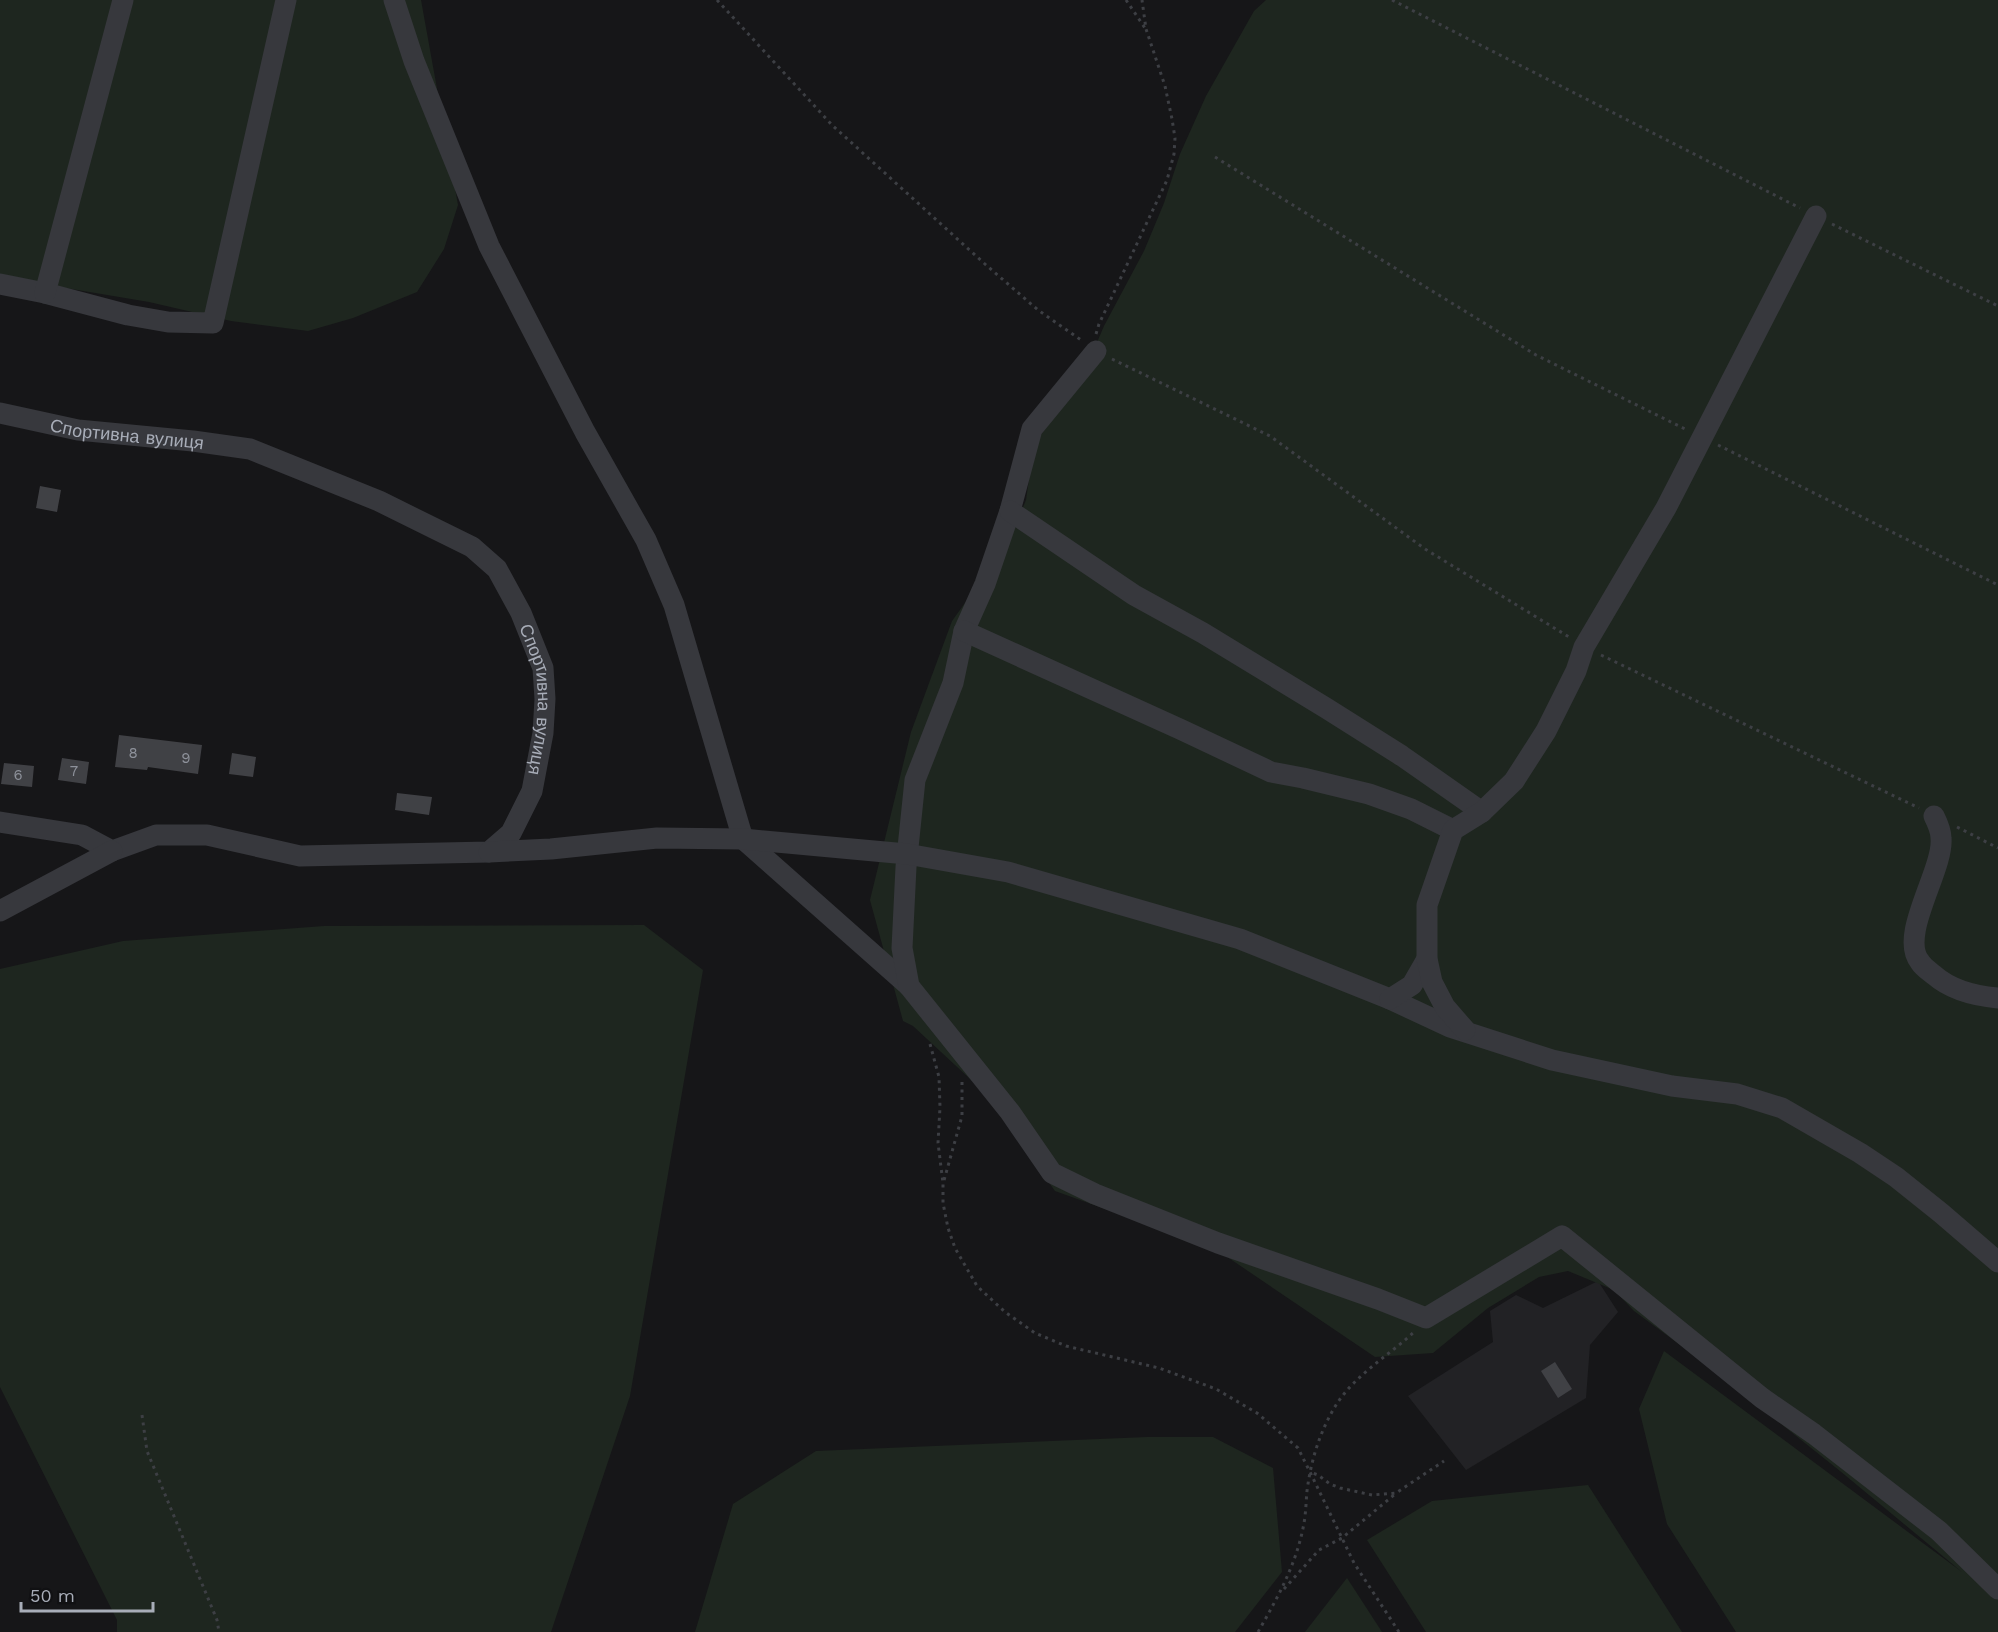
<svg xmlns="http://www.w3.org/2000/svg" width="1998" height="1632" viewBox="0 0 1998 1632" font-family="'Work Sans',sans-serif">
  <style>
    .built { fill: #222225 }
    .green { fill: #1e261f }
    .building { fill: #404145 }
    .lines { fill: none; stroke-linecap: round; stroke-linejoin: round }
    .path { stroke: #3d3f44; stroke-width: 3; stroke-dasharray: 3 4.5; stroke-linecap: butt }
    .minor { stroke: #37383d; stroke-width: 21 }
    .labels { text-anchor: middle; dominant-baseline: central; stroke-width: 4.5; stroke-linejoin: round; paint-order: stroke }
    .number-label { font-size: 15px; fill: #8e929b }
    .street-label { font-size: 18px; fill: #a8adb8; stroke: #111113 }
  </style>
  <rect width="100%" height="100%" fill="#161618"/>
  <path class="built" d="M1598 1281 1618 1312 1590 1345 1586 1398 1466 1470 1408 1396 1493 1342 1490 1311 1516 1295 1543 1308Z"/>
  <g class="green">
    <path d="M0 0H421L458 205 444 249 417 292 353 318 308 331 231 321 149 302 0 277Z"/>
    <path d="M1266 0H1998V1632H1736L1667 1524 1639 1409 1664 1351 1962 1572 1840 1471 1706 1364 1634 1311 1614 1290 1568 1271 1539 1277 1488 1308 1433 1353 1375 1357 1214 1248 1055 1191 983 1091 913 1026 903 1021 870 900 911 732 952 621 1008 543 1026 500 1034 444 1080 382 1104 326 1144 251 1164 203 1180 154 1206 96 1254 11Z"/>
    <path d="M644 925 703 970 630 1396 551 1632H117V1620L0 1387V969L123 941 324 926Z"/>
    <path d="M1147 1437H1213L1273 1468 1282 1572 1235 1632H695L733 1504 816 1451Z"/>
    <path d="M1588 1485 1682 1632H1426L1367 1540 1432 1501Z"/>
    <path d="M1347 1578 1382 1632H1305Z"/>
  </g>
  <g class="building">
    <path d="M40 486 61 490 57 512 36 508Z"/>
    <path d="M119 735 202 745 198 774 148 767 147 770 115 767Z"/>
    <path d="M232 753 256 757 253 777 229 774Z"/>
    <path d="M62 758 89 762 86 784 58 780Z"/>
    <path d="M4 763 34 766 32 787 1 784Z"/>
    <path d="M397 793 432 797 429 815 395 810Z"/>
    <path d="M1555 1362 1572 1389 1558 1398 1541 1371Z"/>
  </g>
  <g class="lines">
    <g class="path">
      <path d="M717 0 832 125 986 265 1038 310 1081 340"/>
      <path d="M1126 0 1145 28"/>
      <path d="M1392 0 1800 208"/>
      <path d="M1215 157 1536 355 1685 429"/>
      <path d="M1832 224 1998 306"/>
      <path d="M1096 334 1099 324 1167 180 1174 154 1175 138 1172 119 1165 86 1146 29 1142 0"/>
      <path d="M1112 359 1270 436 1425 549 1569 637"/>
      <path d="M1718 445 1998 585"/>
      <path d="M1601 655 1919 808"/>
      <path d="M1957 827 1998 848"/>
      <path d="M930 1044 939 1077 940 1107 938 1143 943 1183"/>
      <path d="M962 1082V1116L943 1184V1203L948 1228 955 1248 977 1286 1005 1312 1035 1333 1066 1346 1159 1368 1216 1389 1257 1413 1298 1448 1310 1472"/>
      <path d="M142 1415 147 1451 217 1620 219 1632"/>
      <path d="M1284 1589 1319 1550 1342 1538 1394 1495"/>
      <path d="M1258 1632C1278 1597 1297 1563 1304 1523 1306 1512 1306 1501 1307 1491 1311 1460 1320 1431 1336 1405 1355 1375 1388 1356 1413 1333"/>
      <path d="M1399 1632 1354 1563 1310 1472 1318 1475 1330 1484 1340 1488 1372 1495 1396 1493 1444 1461"/>
    </g>
    <g class="minor">
      <path d="M394 0 414 61 489 246 585 432 646 540 674 605 743 839 909 986"/>
      <path d="M0 284 45 293 128 315 168 322 213 323 286 0"/>
      <path d="M45 293 123 0"/>
      <path d="M1096 351 1032 429 1010 511 985 584 964 631 953 683 915 780 906 867 902 948 909 986 1010 1112 1052 1173 1095 1194 1218 1243 1378 1299 1426 1318 1562 1236 1762 1398 1814 1434 1939 1531 1998 1589"/>
      <path id="s1" d="M0 413 78 430 193 441 250 449 379 501 472 547 497 569 521 613 543 668 545 699 543 733 532 791 511 833 489 852 300 856 207 835H156L112 851 82 835 0 822"/>
      <path d="M1010 511 1134 595 1203 633 1326 708 1402 756 1482 812"/>
      <path d="M964 631 1182 730 1271 772 1303 778 1369 794 1411 809 1453 830"/>
      <path d="M1934 816C1937 822 1941 830 1941 838 1944 870 1898 935 1920 962 1923 967 1929 971 1934 975 1951 990 1975 996 1998 998"/>
      <path d="M489 852 551 849 657 838 743 839 907 854 1008 872 1240 939 1390 999 1450 1027 1552 1060 1672 1086 1737 1094 1782 1108 1860 1153 1896 1177 1941 1213 1998 1262"/>
      <path d="M0 911 112 851"/>
      <path d="M1390 999 1412 985 1427 959"/>
      <path d="M1465 1030 1445 1007 1432 982 1427 959V905L1453 830 1482 812 1514 781 1546 731 1576 671 1584 647 1666 508 1816 216"/>
    </g>
  </g>
  <g class="labels">
    <g class="number-label">
      <text x="133" y="753">8</text>
      <text x="186" y="758">9</text>
      <text x="74" y="771">7</text>
      <text x="18" y="775">6</text>
    </g>
    <g class="street-label">
      <text stroke="none"><textPath href="#s1" startOffset="129">Спортивна вулиця</textPath></text>
      <text stroke="none"><textPath href="#s1" startOffset="669">Спортивна вулиця</textPath></text>
    </g>
  </g>
  <path d="M21 1602v9h132v-9" fill="none" stroke="#a8adb8" stroke-width="3"/>
  <text x="30" y="1602" font-size="18" fill="#a8adb8" stroke="#111113" stroke-width="4.5" paint-order="stroke">50 m</text>
</svg>
